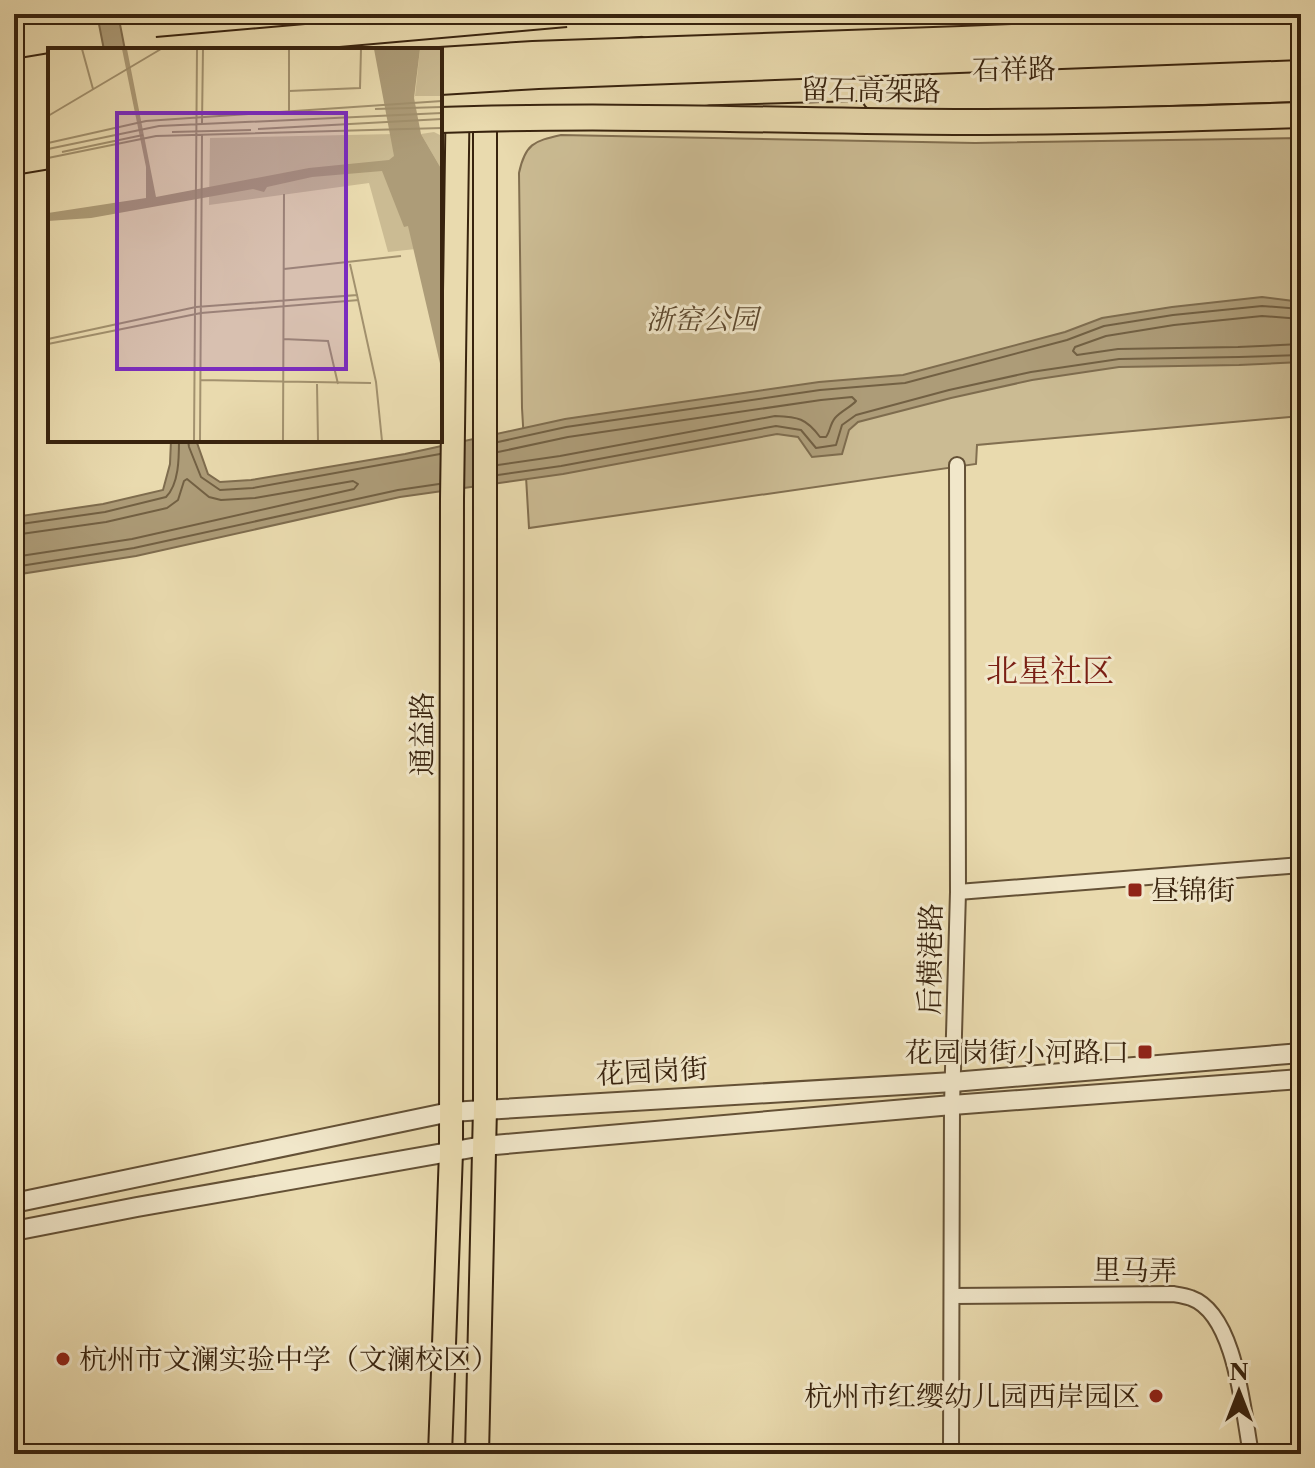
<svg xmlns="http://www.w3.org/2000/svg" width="1315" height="1468" viewBox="0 0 1315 1468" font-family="'Libre Caslon Text','Noto Serif SC',serif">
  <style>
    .green { fill: #cbbb93; stroke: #826f50; stroke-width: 2 }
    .water { fill: #ad9c78; stroke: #7e6c4e; stroke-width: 2 }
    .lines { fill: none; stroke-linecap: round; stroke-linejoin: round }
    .shore { stroke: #726043; stroke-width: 2 }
    .minor-casing { stroke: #645136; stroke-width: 18 }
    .tertiary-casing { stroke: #645136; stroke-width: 22 }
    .primary-casing { stroke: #38230e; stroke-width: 26 }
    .trunk-casing { stroke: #38230e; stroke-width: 28 }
    .minor { stroke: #f1e7ca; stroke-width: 14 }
    .tertiary { stroke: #f1e7ca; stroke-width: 18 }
    .primary { stroke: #e9daae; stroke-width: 22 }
    .trunk { stroke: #e9daae; stroke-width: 24 }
    .trunk-bridge-casing { stroke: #38230e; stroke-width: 28; stroke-linecap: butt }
    .trunk-bridge { stroke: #e9daae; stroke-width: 24 }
    .poi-dot { fill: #8f2418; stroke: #f1e7ca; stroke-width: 3 }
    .labels { text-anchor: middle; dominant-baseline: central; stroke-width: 6; stroke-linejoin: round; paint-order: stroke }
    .street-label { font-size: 28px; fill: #38230e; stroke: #f1e7ca }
    .park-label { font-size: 28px; font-style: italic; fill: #5d492f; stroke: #f1e7ca }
    .poi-label { font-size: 28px; fill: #38230e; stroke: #f1e7ca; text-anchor: start }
    .quarter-label { font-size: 32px; fill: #7a1f14; stroke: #f1e7ca }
    .inset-road { fill: none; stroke: #a2916e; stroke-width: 2 }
    .view { fill: #7b2cbf; fill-opacity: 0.15; stroke: #7b2cbf; stroke-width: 4 }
    .inset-edge { fill: none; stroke: #38230e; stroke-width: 4 }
  </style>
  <rect width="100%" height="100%" fill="#e9daae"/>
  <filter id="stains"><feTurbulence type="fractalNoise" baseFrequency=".0025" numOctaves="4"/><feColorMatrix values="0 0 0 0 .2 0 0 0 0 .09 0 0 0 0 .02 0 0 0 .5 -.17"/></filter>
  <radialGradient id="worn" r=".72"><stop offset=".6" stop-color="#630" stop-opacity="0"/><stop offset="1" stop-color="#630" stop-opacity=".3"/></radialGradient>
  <path class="green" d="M561 135 975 143 1301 138V416L977 445 976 464 529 528 522 408 519 173C525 144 534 141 561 135Z"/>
  <g class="water">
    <path d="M97 14H118L125 50H104Z"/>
    <path d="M1262 297 1301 302V362L1239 365 1119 367 1032 380 951 398 858 422 849 430 842 454 812 457 798 437 777 434 563 474 400 497 136 556 14 575V517L103 504 163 490 170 464 171 440H196L208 474 220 482 251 480 405 454 565 419 819 382 903 375 1065 332 1102 318 1172 307Z"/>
  </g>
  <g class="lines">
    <g class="shore">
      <path d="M1301 319 1262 316 1174 325 1106 336 1075 347 1073 351 1077 355 1118 349 1238 347 1301 344"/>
      <path d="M188 440 189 447 201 477 220 490 253 488 440 454"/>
      <path d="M498 442 566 427 820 390 905 383 1067 340 1104 326 1173 315 1262 306 1301 309"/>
      <path d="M498 452 568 437 821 400 852 397 856 401C851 407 841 411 835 418 830 424 830 432 826 437H820C806 418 798 417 775 416L560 456 498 465"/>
      <path d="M498 475 561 466 776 426 801 430 816 448 836 445 842 425 856 415 949 390 1031 372 1119 359 1239 357 1301 355"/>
      <path d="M14 525 105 512 166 497C179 484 179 458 179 440"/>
      <path d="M14 535 106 522 167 508 178 500 184 481 187 479 209 497 221 500 255 498 353 481 358 484 354 489 132 539 14 557"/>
      <path d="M14 567 134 548 398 490 439 484"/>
    </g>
    <g class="minor-casing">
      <g id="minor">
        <path d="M958 892 1301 865"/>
        <path d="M952 1296 1173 1294C1179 1295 1186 1296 1191 1298 1236 1314 1243 1412 1251 1454"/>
        <path d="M951 1454 952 1105 958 892 957 465"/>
      </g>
    </g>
    <g class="tertiary-casing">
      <g id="tertiary">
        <path d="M14 1203 450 1112 953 1082 1301 1053"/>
        <path d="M14 1231 137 1207 483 1146 952 1105 1301 1079"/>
      </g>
    </g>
    <g class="primary-casing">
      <g id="primary">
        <path d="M340 50 663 23"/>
        <path d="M14 90 50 85"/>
        <path d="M440 98 704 94"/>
        <path d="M874 98 978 100 1301 90"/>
        <path d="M15 144 50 139"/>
        <path d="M440 1454 451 1152 452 499 459 14"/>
        <path d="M477 1454 485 1108V96L488 14"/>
      </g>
    </g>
    <g class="trunk-casing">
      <g id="trunk">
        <path d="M648 25 845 27 1108 14"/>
        <path d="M14 72 50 66"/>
        <path d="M687 93 925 86 1301 70"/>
        <path d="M14 110 50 105"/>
        <path d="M14 133 50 127"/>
        <path d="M14 162 50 156"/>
      </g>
    </g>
    <use href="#minor" class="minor"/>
    <use href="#tertiary" class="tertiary"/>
    <use href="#primary" class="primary"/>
    <use href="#trunk" class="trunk"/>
    <g class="trunk-bridge-casing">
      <g id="trunk-bridge">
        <path d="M157 50 566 14"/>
        <path d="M440 60 533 54 962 39 1301 25"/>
        <path d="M440 82 538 76 1301 47"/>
        <path d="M440 120C612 114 783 121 955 122 1071 122 1186 119 1301 115"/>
      </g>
    </g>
    <use href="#trunk-bridge" class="trunk-bridge"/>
  </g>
  <g class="poi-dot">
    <rect x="1127" y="882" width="16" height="16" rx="4"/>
    <rect x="1137" y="1044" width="16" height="16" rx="4"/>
    <circle cx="63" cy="1359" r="8"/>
    <circle cx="1156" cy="1396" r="8"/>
  </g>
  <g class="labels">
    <g class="street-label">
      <text transform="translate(1014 69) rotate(-1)">石祥路</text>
      <text transform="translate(871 90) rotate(1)">留石高架路</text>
      <text transform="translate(422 734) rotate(-90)">通益路</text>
      <text transform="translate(930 959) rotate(-89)">后横港路</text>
      <text transform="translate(652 1071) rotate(-3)">花园岗街</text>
      <text transform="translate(1135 1270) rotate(1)">里马弄</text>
    </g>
    <g class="park-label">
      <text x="702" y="319">浙窑公园</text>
    </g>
    <g class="poi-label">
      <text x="1151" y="890">昼锦街</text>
      <text x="1129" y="1052" text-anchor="end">花园岗街小河路口</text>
      <text x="79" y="1359">杭州市文澜实验中学（文澜校区）</text>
      <text x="1140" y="1396" text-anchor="end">杭州市红缨幼儿园西岸园区</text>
    </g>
    <g class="quarter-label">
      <text x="1050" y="670">北星社区</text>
    </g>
  </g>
  <g transform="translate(48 48)">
    <rect width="394" height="394" fill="#e9daae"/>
    <path d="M372 1H394V48H367ZM386 84 394 88V122L373 86ZM346 86 377 200 340 204 321 135 161 157 162 90Z" fill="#cbbb93"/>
    <path d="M74 1H79L108 149 261 120 341 112 346 108 326 1H372L366 50 373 86 394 122V324L360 178 356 179 334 123 264 129 219 139 216 144 205 141 43 170 0 173V165L98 150V119Z" fill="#ad9c78"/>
    <path class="inset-road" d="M34 1 45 41M241 1V64M241 43 312 40 313 1M327 61 394 59M0 68 113 1M154 75 155 1M210 81 394 71M124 84 203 82M0 95 98 73 394 53M0 101 111 78 394 65M14 104 95 87M0 110 108 88 394 80M236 221 353 208M309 247 328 334 334 393M0 291 148 259 309 247 302 216M235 291 280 293 290 336M0 296 153 265 311 252M152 332 323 335M269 336 270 393M146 393 149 1M152 393 154 87M235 393 236 146"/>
    <path class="view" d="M69 65H298V321H69Z"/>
    <rect width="394" height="394" class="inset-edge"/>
  </g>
  <rect width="1315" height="1468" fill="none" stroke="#e9daae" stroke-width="48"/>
  <rect x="16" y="16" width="1283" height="1436" fill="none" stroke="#38230e" stroke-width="4"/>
  <rect x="24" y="24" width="1267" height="1420" fill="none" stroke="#38230e" stroke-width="2"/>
  <g transform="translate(1239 1392)" stroke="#f1e7ca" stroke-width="6" paint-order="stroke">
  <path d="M0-6L14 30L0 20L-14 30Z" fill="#38230e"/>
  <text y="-12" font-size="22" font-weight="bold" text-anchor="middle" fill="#38230e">N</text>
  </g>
  <rect width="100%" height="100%" filter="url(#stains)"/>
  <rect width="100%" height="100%" fill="url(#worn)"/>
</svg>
